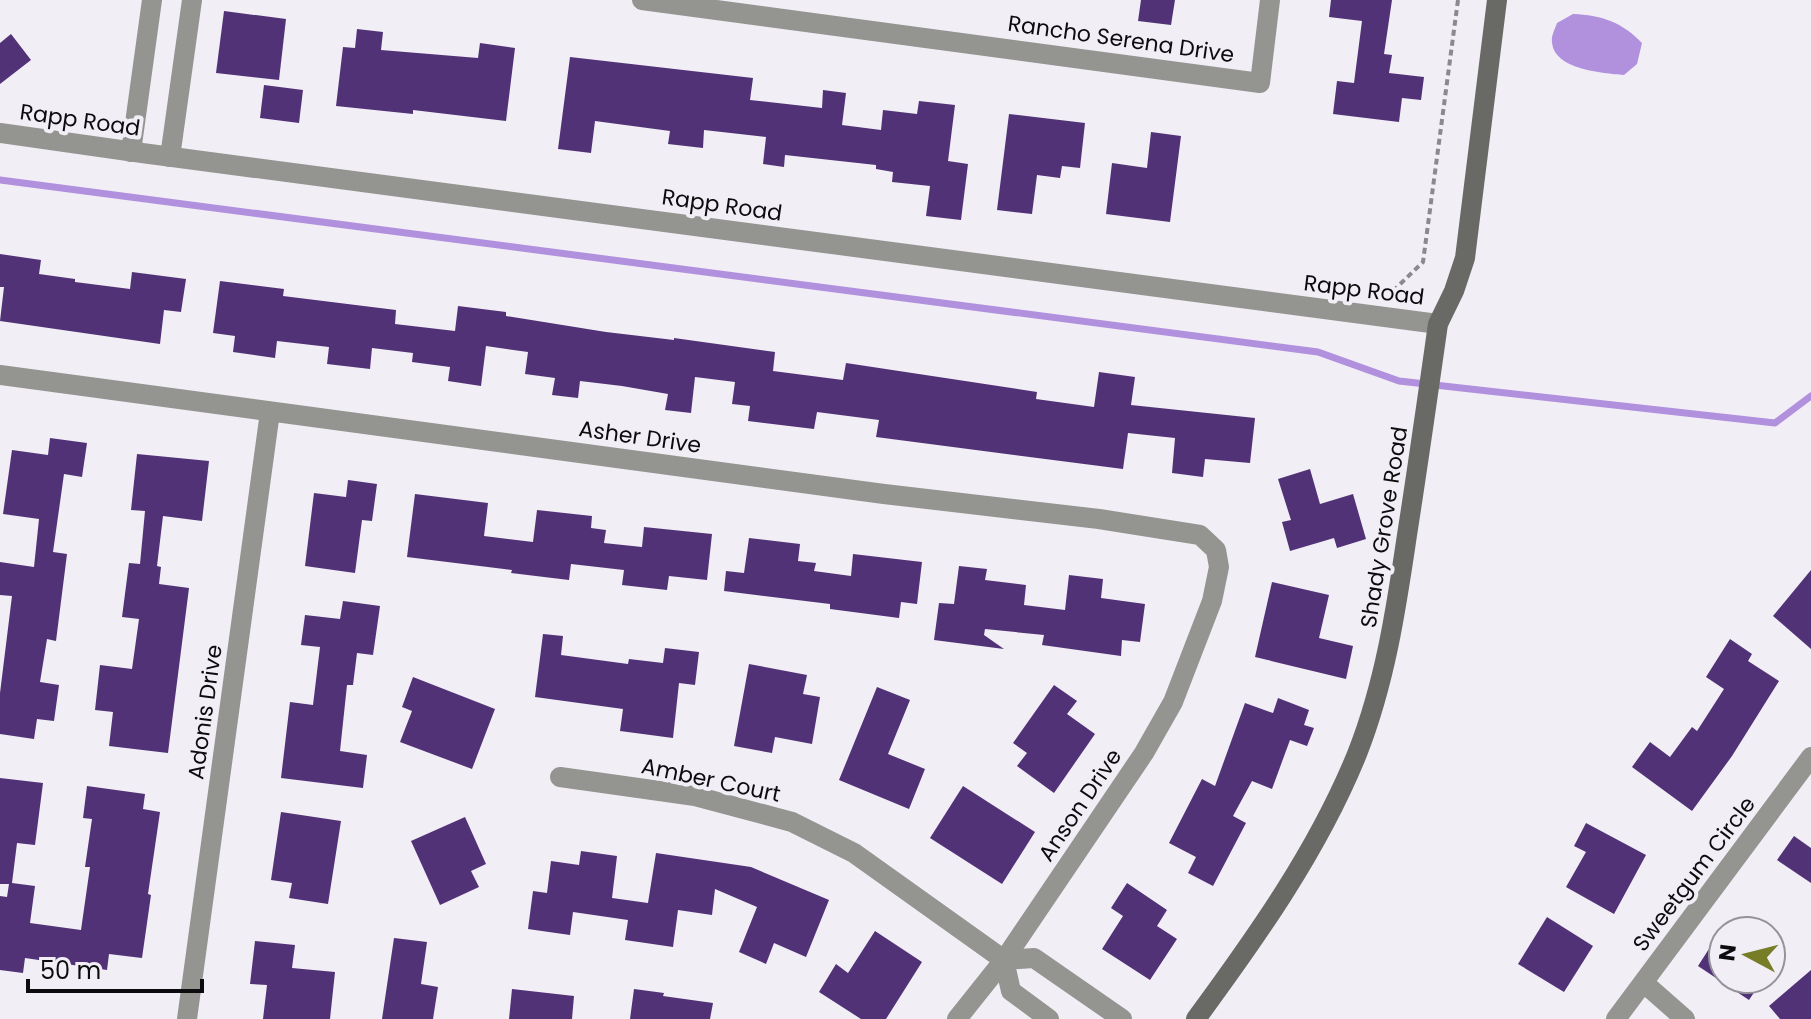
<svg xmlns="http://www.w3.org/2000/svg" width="1811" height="1019" viewBox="0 0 1811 1019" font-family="Poppins,sans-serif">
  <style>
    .water { fill: #b190dd }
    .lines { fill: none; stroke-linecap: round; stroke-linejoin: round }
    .stream { stroke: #b190dd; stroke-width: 7 }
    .building { fill: #523277 }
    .path { stroke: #8b898e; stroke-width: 4; stroke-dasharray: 6 4; stroke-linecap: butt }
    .minor { stroke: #949591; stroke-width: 20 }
    .tertiary { stroke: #949591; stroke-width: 20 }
    .secondary { stroke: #696a65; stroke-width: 20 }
    .labels { text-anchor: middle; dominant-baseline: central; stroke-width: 8; stroke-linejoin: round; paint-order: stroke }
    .street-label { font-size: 22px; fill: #0c0b0d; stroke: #f1eef6 }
  </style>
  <rect width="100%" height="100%" fill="#f1eef6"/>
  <path class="water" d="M1573 14C1601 15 1622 22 1642 43L1637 64 1624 75C1603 73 1554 70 1552 42 1551 36 1555 29 1557 23Z"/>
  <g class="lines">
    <path class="stream" d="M0 180 1318 352 1399 381 1775 423 1811 396"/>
  </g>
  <g class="building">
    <path d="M1141 0H1175L1171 25 1138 21Z"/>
    <path d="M1331 0H1392L1384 54 1392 55 1389 73 1424 77 1421 100 1402 98 1399 122 1333 114 1337 81 1354 83 1362 21 1329 17Z"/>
    <path d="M224 11 286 19 279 80 216 73Z"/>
    <path d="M357 29 383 32 381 50 478 58 480 43 515 48 506 121 413 110V114L336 106 343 47 355 48Z"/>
    <path d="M11 34 31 60 0 84V43Z"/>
    <path d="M570 57 753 78 750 100 822 108 823 90 846 93 842 125 881 130 883 110 917 114 919 101 955 105 948 161 968 164 961 220 926 216 930 186 892 182 893 172 876 169V165L785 155 784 167 763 164 766 137 704 130 703 148 668 144 670 131 595 121 591 153 558 149Z"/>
    <path d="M264 85 303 90 299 123 260 118Z"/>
    <path d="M1009 114 1085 123 1080 168 1062 166 1060 178 1037 175 1032 214 997 210Z"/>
    <path d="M1151 132 1181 136 1170 222 1106 214 1112 163 1147 168Z"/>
    <path d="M0 254 41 260 39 274 75 279V282L130 289 132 272 186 279 181 312 164 310 160 344 0 321 4 287H0Z"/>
    <path d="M220 281 284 289 283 296 396 310 395 324 455 331 458 306 506 312V316L606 332 674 340V338L775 352 773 371 843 380 846 363 1037 392 1036 399 1094 407 1099 372 1135 377 1131 405 1255 418 1250 463 1205 459 1203 477 1172 473 1175 438 1128 433 1123 469 876 437 879 420 817 412 814 429 748 421 750 406 732 404 735 382 695 377 691 413 665 410 668 394 622 386 580 381 578 398 552 395 555 378 525 374 528 352 486 346 481 386 448 381 450 367 412 362 413 353 372 348 370 369 327 364 329 347 277 341 275 358 233 352 235 336 213 333Z"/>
    <path d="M50 438 87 443 82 477 64 474 53 552 67 554 56 641 47 639 40 682 59 685 54 721 37 719 34 739 0 734V693L12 596 0 595V562L34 567 39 519 3 514 12 450 48 455Z"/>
    <path d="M137 454 209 461 202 521 163 516 157 566 161 567 159 584 189 588 168 753 109 746 113 712 95 710 100 665 132 669 139 619 122 617 129 563 140 564 145 511 131 510Z"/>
    <path d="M1310 469 1320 504 1353 494 1366 539 1337 548 1334 538 1290 551 1282 522 1291 520 1278 479Z"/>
    <path d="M348 480 377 484 372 521 362 520 355 573 305 566 314 493 346 497Z"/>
    <path d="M415 494 488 503 484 536 533 542 537 510 592 516 591 528 606 530 604 543 642 547 644 527 712 534 707 580 669 576 667 590 622 585 624 570 571 564 569 580 511 573 512 570 407 557Z"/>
    <path d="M749 538 800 544 798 561 816 563 814 571 851 576 853 554 922 562 917 604 901 602 899 618 830 609V604L724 591 726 571 744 573Z"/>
    <path d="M959 566 987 569 985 580 1026 585 1024 605 1065 610 1069 575 1103 579 1101 598 1145 604 1140 642 1122 640 1121 656 1042 645 1044 635 985 629 984 635 1004 649 934 640 939 603 954 604Z"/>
    <path d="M1811 570V649L1773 616Z"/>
    <path d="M1272 582 1329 595 1319 638 1353 646 1346 679 1255 657Z"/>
    <path d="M343 601 380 606 373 655 357 653 353 685H347L340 751 367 755 363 788 281 778 290 702 313 705 320 647 301 645 305 615 340 619Z"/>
    <path d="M543 634 563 636 561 655 628 664 629 659 663 663 665 648 699 652 695 685 679 683 673 738 620 731 623 709 535 697Z"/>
    <path d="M1730 639 1752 654 1748 661 1779 681 1732 756 1692 811 1632 767 1650 742 1670 757 1692 727 1697 731 1724 689 1706 677Z"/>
    <path d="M749 664 807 675 803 694 820 697 812 744 775 737 772 753 734 746Z"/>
    <path d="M413 677 495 709 472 769 400 742 412 711 402 707Z"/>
    <path d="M1054 685 1077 701 1067 714 1095 734 1054 793 1017 766 1027 753 1013 743Z"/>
    <path d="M877 687 910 700 888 754 925 769 909 809 839 780Z"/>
    <path d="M1278 698 1309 710 1304 725 1314 728 1307 746 1290 740 1272 789 1252 781 1233 816 1246 823 1213 886 1188 873 1196 857 1169 843 1202 779 1215 786 1245 703 1273 713Z"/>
    <path d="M0 778 43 783 35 845 17 843 12 883 35 886 30 923 81 930 90 867H85L92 819 83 818 87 786 145 794 143 809 160 812 148 894 151 895 142 958 109 954 107 970 25 958 23 973 0 970V896L7 897 9 884H0Z"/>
    <path d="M963 786 1035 832 1002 884 930 838Z"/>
    <path d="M281 812 341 821 328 904 289 898 292 883 271 880Z"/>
    <path d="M465 817 486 864 471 871 479 887 440 905 411 841Z"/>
    <path d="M1586 823 1646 855 1614 914 1566 887 1586 852 1574 846Z"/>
    <path d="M1794 836 1811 848V883L1777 860Z"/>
    <path d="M581 851 617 856 612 898 648 903 656 853 751 867 829 900 806 957 774 943 766 964 739 952 757 907 715 889 712 915 678 910 673 947 625 940 628 920 573 912 570 935 528 929 533 891 547 893 551 861 579 865Z"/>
    <path d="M1127 883 1167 910 1157 926 1177 939 1150 980 1102 949 1123 916 1111 908Z"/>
    <path d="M1547 917 1593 946 1564 992 1518 964Z"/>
    <path d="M1723 927V979H1763L1749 1000 1698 966Z"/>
    <path d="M875 931 922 962 886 1019H861L819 992 836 964 848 973Z"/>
    <path d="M394 938 427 942 421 984 438 987 433 1019H382Z"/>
    <path d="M255 941 295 945 292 968 335 972 330 1019H263L267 985 250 984Z"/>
    <path d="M1811 970V1019H1780L1769 1006Z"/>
    <path d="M512 989 574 996 572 1019H509Z"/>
    <path d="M634 989 664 993 663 996 713 1003 710 1019H630Z"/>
  </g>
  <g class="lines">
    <path class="path" d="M1393 291 1423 262 1458 0"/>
    <g class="minor">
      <path d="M642 0 1260 83 1270 0"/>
      <path d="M131 152 152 0"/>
      <path d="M170 157 192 0"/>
      <path d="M0 375 884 494 1099 519 1200 535 1216 550 1219 567 1212 601 1173 702 1144 753 1004 960 957 1019"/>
      <path d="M560 777 695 796 792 822 854 853 1004 960"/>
      <path d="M1644 983 1685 1019"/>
      <path d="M187 1019 270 412"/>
      <path d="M1049 1019 1011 991 1004 960 1034 958 1122 1019"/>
      <path d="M1616 1019 1811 757"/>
    </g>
    <path class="tertiary" d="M0 133 142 153 1438 324"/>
    <path class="secondary" d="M1196 1019C1257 936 1318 850 1357 754 1385 683 1396 610 1407 535 1418 465 1428 394 1438 324L1454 291 1465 258 1497 0"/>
  </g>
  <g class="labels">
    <g class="street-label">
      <text transform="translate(1121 39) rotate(8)">Rancho Serena Drive</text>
      <text transform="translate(80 120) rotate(8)">Rapp Road</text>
      <text transform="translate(722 205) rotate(8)">Rapp Road</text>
      <text transform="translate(1364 290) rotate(7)">Rapp Road</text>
      <text transform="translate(640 437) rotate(8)">Asher Drive</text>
      <text transform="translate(1384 527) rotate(-81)">Shady Grove Road</text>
      <text transform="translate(205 712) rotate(-82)">Adonis Drive</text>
      <text transform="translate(711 780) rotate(12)">Amber Court</text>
      <text transform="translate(1080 805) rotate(-56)">Anson Drive</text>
      <text transform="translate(1694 874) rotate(-53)">Sweetgum Circle</text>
    </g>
  </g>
  <g transform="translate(1747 955) rotate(277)"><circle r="38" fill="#f1eef6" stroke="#959399" stroke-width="2"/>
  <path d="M0-6L14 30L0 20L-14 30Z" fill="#777c26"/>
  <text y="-12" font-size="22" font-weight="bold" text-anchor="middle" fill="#0c0b0d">N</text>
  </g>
  <path d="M28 979v12h174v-12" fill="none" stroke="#0c0b0d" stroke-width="4"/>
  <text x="40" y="979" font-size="24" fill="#0c0b0d" stroke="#f1eef6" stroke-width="6" paint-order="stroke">50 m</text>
</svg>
